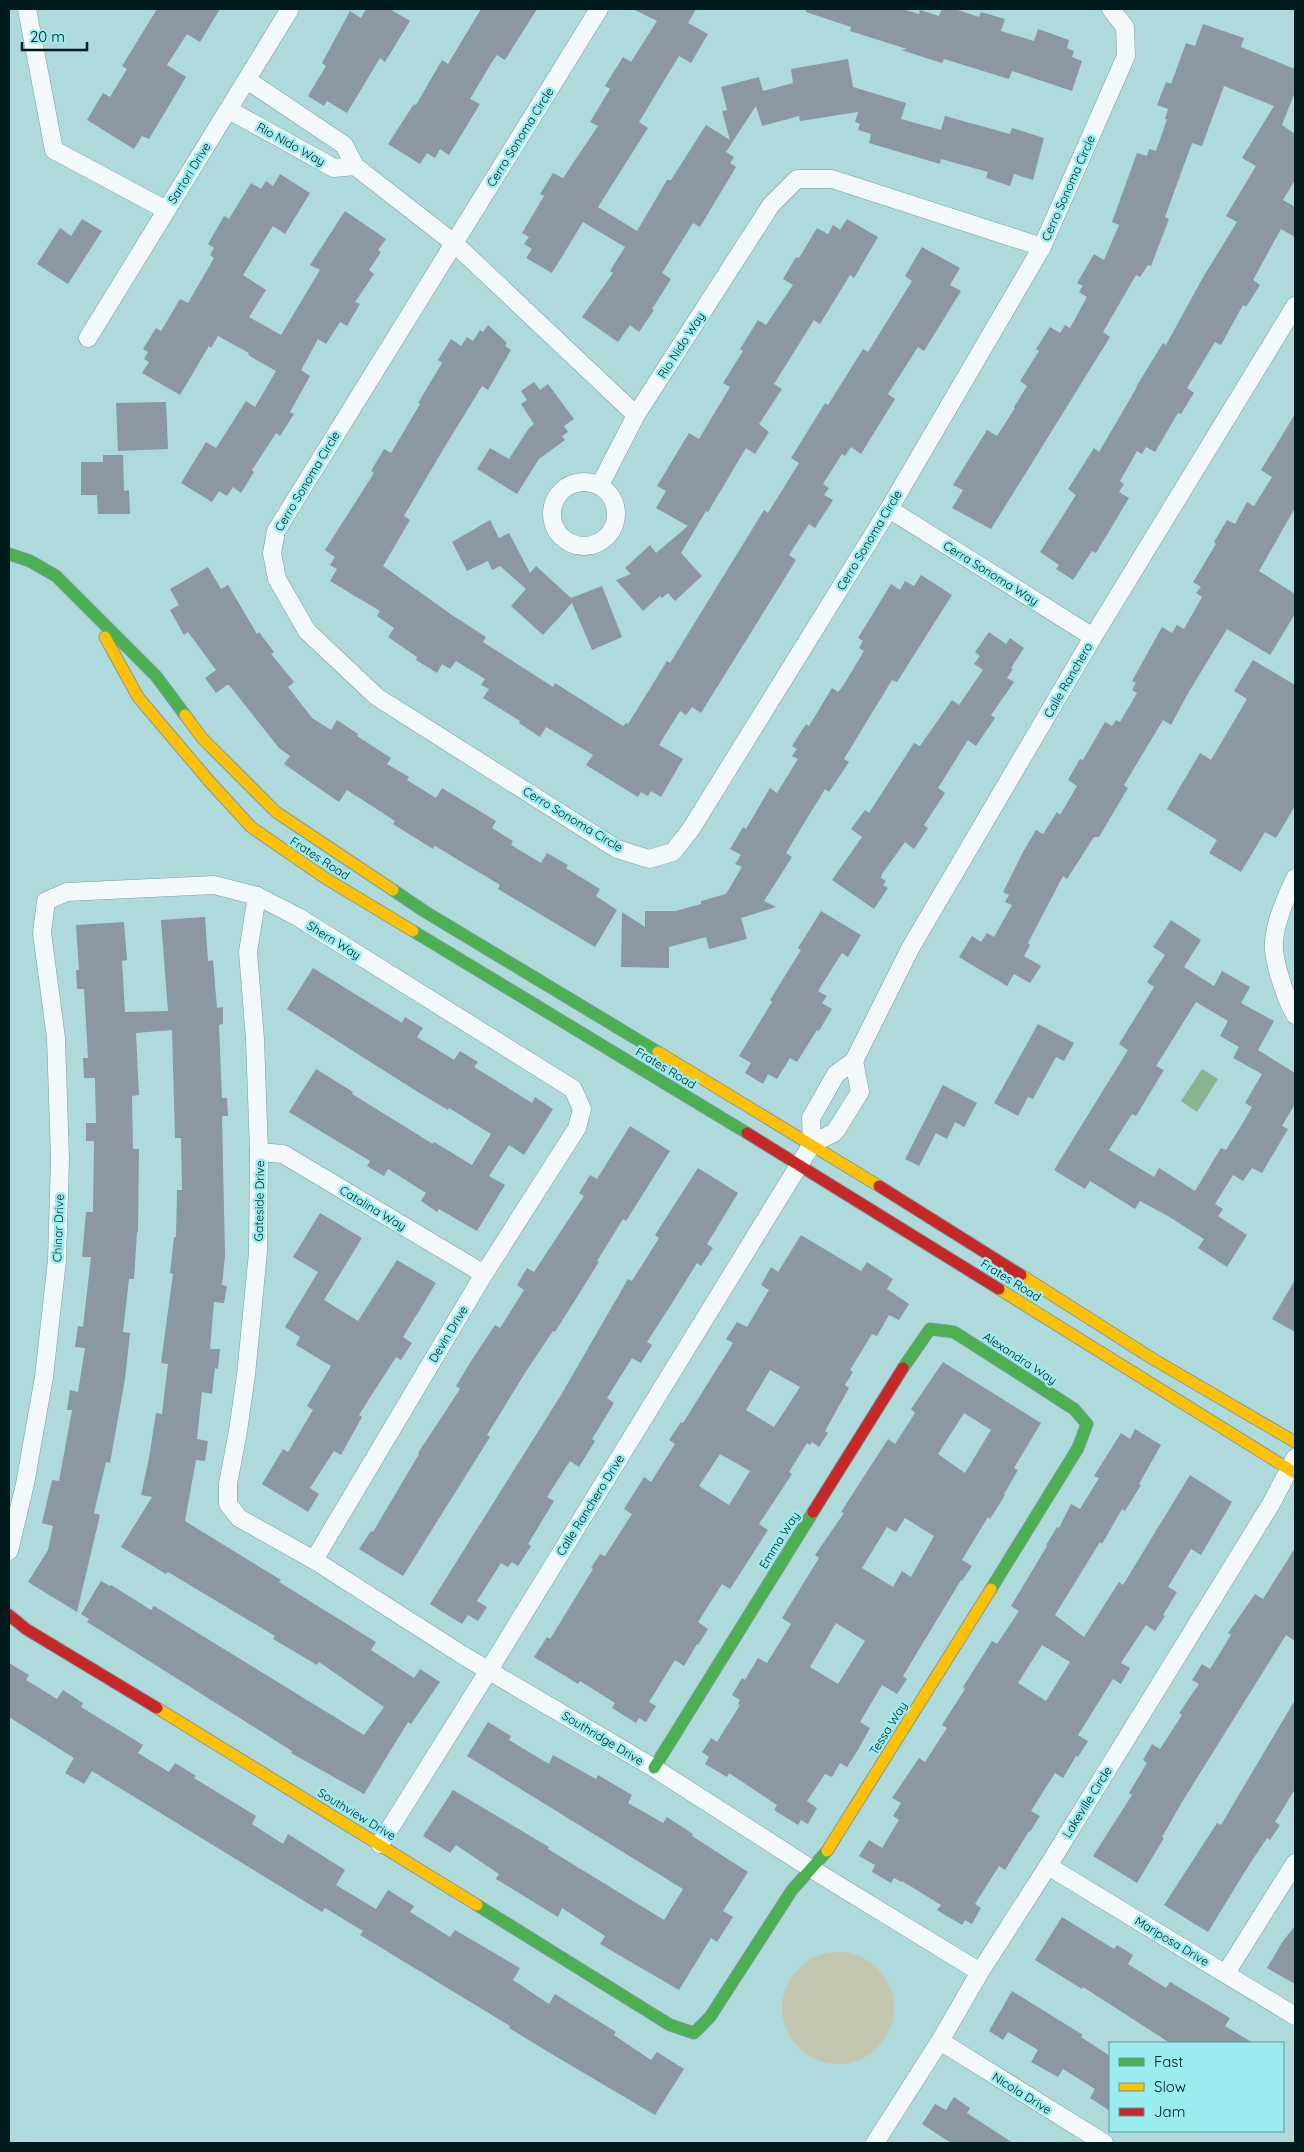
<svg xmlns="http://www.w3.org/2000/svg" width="1304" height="2152" viewBox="0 0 1304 2152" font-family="Quicksand,sans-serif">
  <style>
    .green { fill: #c3c7af }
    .water { fill: #8ab490 }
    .building { fill: #8b97a1; fill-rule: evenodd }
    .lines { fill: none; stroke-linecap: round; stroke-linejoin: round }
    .street-casing { stroke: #799c9e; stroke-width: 19 }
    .fast-casing { stroke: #799c9e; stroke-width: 13 }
    .slow-casing { stroke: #799c9e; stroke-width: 13 }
    .jam-casing { stroke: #799c9e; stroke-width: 13 }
    .street { stroke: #f3f9fa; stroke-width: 18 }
    .fast { stroke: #4caf50; stroke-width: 11 }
    .slow { stroke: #ffc107; stroke-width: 11 }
    .jam { stroke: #c62828; stroke-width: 11 }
    .labels { text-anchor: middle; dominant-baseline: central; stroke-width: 5; stroke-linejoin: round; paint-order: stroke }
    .street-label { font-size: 12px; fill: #011a1b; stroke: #9becf0 }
  </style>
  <rect width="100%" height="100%" fill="#afdadc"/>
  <circle class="green" cx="838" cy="2008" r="56"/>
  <path class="water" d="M1202 1069 1218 1079 1197 1112 1181 1101Z"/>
  <g class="building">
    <path d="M157 9H220L200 42 187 34 167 65 186 77 149 139 142 136 134 149 87 120 103 93 110 97 127 69 122 66Z"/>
    <path d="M366 9H390L410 21 385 62 380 58 347 113 327 101 324 106 308 96 326 66 322 63 350 11 361 18Z"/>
    <path d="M481 9H537L505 60 497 55 492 62 470 99 480 104 449 155 440 149 435 158 427 153 420 164 388 144 414 104 416 105 442 60 448 64Z"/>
    <path d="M633 9H696L688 23 708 34 691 63 679 56 639 122 648 128 598 207 637 231 667 180H671L706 125 730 140 722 111 727 110 721 87 759 77 763 91 793 83 791 69 848 59 853 87 906 103 901 119 941 130 945 116 1010 134 1012 128 1044 138 1033 180 1014 174 1010 186 986 178 988 172 941 159 940 164 869 143 871 134 858 130 860 124 855 122 858 112 800 121 799 116 762 126 756 106 726 152 734 157 730 163 736 167 700 227 693 223 662 273 671 279 652 309 654 310 639 332 630 325 618 342 582 317 613 273 610 271 625 247 583 222 552 273 526 258 532 249 524 244 529 237 522 233 544 196 540 194 553 173 563 178 598 126 590 122 610 89 605 86 623 57 631 62 657 21Z"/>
    <path d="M806 9H902L919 14 920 10 939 16 942 9H955L979 17 981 12 1005 19 1001 31 1034 41 1038 29 1069 40 1067 48 1074 51 1072 57 1082 61 1072 91 1012 71 1009 79 944 59 942 63 901 50 907 49 850 31 851 27 806 12Z"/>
    <path d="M1203 24 1244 38 1241 47 1295 69V92L1282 125 1295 134V180L1283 200 1295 207V237L1281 229 1253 280 1260 285 1246 307 1243 305 1221 345 1215 342 1187 388 1194 393 1181 414 1178 413 1155 452 1146 447 1142 454 1137 451 1120 481 1124 484 1119 492 1129 498 1096 553 1092 551 1073 580 1056 569 1059 565 1040 552 1076 495 1068 489 1094 448 1099 452 1137 387H1136L1163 343 1166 345 1202 279 1237 222 1226 216 1256 166 1242 158 1274 106 1224 86 1202 146 1192 143 1165 217 1169 219 1151 266 1148 265 1140 277 1136 275 1103 332 1110 337 991 529 952 508 963 490 953 485 987 430 997 436 1015 408 1014 407 1027 386 1020 381 1039 351 1036 349 1050 327 1060 333 1065 325 1070 328 1087 297 1079 292 1083 286 1077 283 1094 254 1104 260 1119 225 1112 222 1137 153 1147 156 1149 149 1156 151 1167 119H1165L1168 109 1157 105 1166 82 1171 84 1186 43 1195 46Z"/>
    <path d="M280 174 310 193 285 234 273 226 243 275 266 290 249 317 281 335 320 270 310 265 345 211 386 239 378 250 381 252 369 270 374 274 355 302 360 304 347 326 340 322 326 344 318 339 301 370 310 376 290 412 294 414 280 436 276 433 252 470 254 472 241 493 233 487 227 496 219 491 212 502 181 483 206 442 216 448 246 401 255 407 276 371 248 355 249 353 218 336 211 348 209 346 180 395 142 373 149 362 144 359 148 352 143 349 156 328 161 331 180 299 188 303 214 258 210 255 214 248 208 244 224 216 229 219 251 183 261 189 266 181 273 186Z"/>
    <path d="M82 219 102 231 68 284 37 264 60 228 71 236Z"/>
    <path d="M847 219 878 237 854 278 850 275 820 324 814 320 774 384 782 389 759 424 769 432 755 454 746 448 708 512 706 511 681 553 702 576 675 601 668 593 662 598 660 596 643 611 616 580 631 574 625 568 650 545 656 553 688 526 656 508 666 491 657 486 689 433 699 439 730 387 723 383 743 351 740 349 758 320 766 325 793 285 783 279 796 257 799 258 817 228 828 234 833 225 840 230Z"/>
    <path d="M922 247 960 268 950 285 961 291 924 351 918 347 888 394 895 399 861 454 851 447 845 456 842 454 823 484 829 488 824 495 833 500 815 528 809 524 789 555 796 560 701 713 692 707 686 715 680 711 659 745 683 759 661 797 651 791 648 796 641 792 638 797 586 765 593 755 546 727 540 737 519 723 520 721 483 698 489 689 481 685 485 679 456 661 450 669 442 664 437 673 416 660 417 657 388 637 394 628 377 616 380 611 330 581 337 569 330 565 335 557 325 550 374 473 371 471 384 449 391 453 420 404 418 403 442 363 438 360 451 339 461 346 467 337 473 341 480 330 483 332 488 325 507 343 505 346 511 350 488 390 482 386 441 453 404 516 410 520 383 566 452 615 486 637 483 642 553 687 555 683 623 726 626 723 628 724 667 661 670 663 764 510 768 513 799 463 791 458 825 403 828 405 863 349 868 352 912 281 905 276Z"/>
    <path d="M534 382 540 390 548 384 574 419 564 426 568 432 562 436 565 440 539 459 517 494 477 469 490 448 509 459 529 428 534 424 521 404 527 400 521 391Z"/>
    <path d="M166 402 168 449 118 451 116 403Z"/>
    <path d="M1295 414V508L1259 571 1295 594V614L1270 655 1227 629 1187 695 1171 725 1163 720 1124 785 1128 788 1099 837H1094L1067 879 1063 876 1028 943 1030 945 1024 956 1041 966 1030 983 1014 974 1007 986 959 957 972 936 981 942 987 933 994 937 1012 905 1005 902 1009 895 1003 892 1023 852 1036 830 1043 834 1057 812 1060 815 1077 786 1068 780 1080 759 1083 760 1105 722 1112 726 1116 720 1120 722 1137 693 1132 690 1136 683 1132 681 1162 627 1172 633 1177 625 1184 629 1202 597 1196 593 1201 587 1193 582 1216 544 1214 542 1227 520 1235 524 1247 502 1254 506 1272 477 1261 470Z"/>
    <path d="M103 455H123L124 491 129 490 130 514H98L97 495H81V462H103Z"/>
    <path d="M490 520 499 538 509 533 530 573 536 566 571 598 602 586 622 637 592 650 572 603 543 635 511 606 526 589 500 566 492 570 488 561 467 571 452 542Z"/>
    <path d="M208 567 221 589 228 585 257 634 259 632 274 652 271 654 294 682 288 687 312 718 331 730 337 720 358 734 357 736 391 758 387 764 409 777 407 780 436 798 442 788 496 821 492 828 513 841 511 845 541 863 547 853 568 865 566 868 600 889 596 896 617 910 595 947 498 889 500 885 435 846 433 849 393 824 395 821 347 790 339 802 284 764 290 756 279 748 229 685H227L216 693 205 678 216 670 188 632 184 635 170 610 179 605 170 589Z"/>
    <path d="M921 575 952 595 897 682 892 680 844 759 849 762 829 792 825 789 786 853 792 857 764 901 776 907 741 918 747 939 709 949 706 937 669 947V968L621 967 622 912 645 927V911H676L701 904V901L726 894 742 867 735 864 741 855 730 849 743 827 746 829 770 788 777 793 798 759 792 756 797 749 792 746 806 724 809 726 832 688 838 692 843 686 864 651 859 648 863 641 858 638 891 584 900 590 905 581 914 586Z"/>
    <path d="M989 632 1006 644 1010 638 1024 648 1011 668 1013 669 1007 678 1014 682 991 715 995 718 976 746 968 740 938 788 945 793 924 825 928 828 914 849 905 842 882 874 881 878 886 881 883 885 888 888 874 909 832 880 862 837 851 829 865 810 869 813 914 743 920 746 952 700 959 705 983 670 974 664 980 656 975 652Z"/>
    <path d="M1253 660 1295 685V806L1276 838 1265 832 1241 872 1209 853 1217 840 1167 809 1200 753 1211 760 1247 699 1234 691Z"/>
    <path d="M821 911 861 935 848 957 842 953 818 991 827 996 822 1003 832 1009 819 1031 817 1030 797 1062 790 1058 777 1079 768 1074 763 1084 745 1073 751 1063 739 1056 772 1002 770 1000 801 950 798 948Z"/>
    <path d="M205 917 208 961 213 960 217 1008 223 1007V1024L219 1025 222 1098H227L228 1116H222L225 1256 222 1285 227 1286 224 1303 214 1302 210 1349H220L218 1369 215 1368 212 1394 202 1392 197 1439 208 1441 205 1461 196 1460 185 1521 281 1580 279 1582 376 1642 371 1650 414 1678 420 1669 440 1682 411 1724 408 1722 364 1794 291 1753 292 1751 87 1622 89 1619 81 1614 101 1581 110 1586 111 1585 151 1610 154 1606 364 1735 384 1707 319 1662 317 1665 273 1639 275 1636 168 1572 166 1574 121 1547 152 1497 141 1495 149 1458 156 1413 162 1414 168 1364 161 1363 173 1274 170 1273 174 1237H176L177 1190H182L181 1138H175L172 1030 136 1033 139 1095 132 1096 133 1149H139L138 1232H137L134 1279H129L123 1332 130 1333 125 1379 110 1463 106 1462 94 1513 100 1515 77 1612 28 1582 48 1550 53 1526 42 1523 52 1480 59 1481 72 1410H67L70 1390 78 1392 85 1348 75 1347 78 1326 83 1327 91 1257H82L86 1212H93L94 1141H86V1123H96L95 1078H84L83 1058H88L84 989H77L76 970H79L76 925 124 922 127 960 122 961 125 1012 168 1011 161 920Z"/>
    <path d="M1171 920 1201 940 1184 967 1214 986 1222 971 1250 987 1241 1003 1274 1021 1258 1050 1295 1073V1104L1282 1126 1288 1129 1262 1173 1252 1168 1243 1181 1233 1175 1215 1204 1223 1209 1218 1216 1247 1235 1227 1267 1198 1248 1204 1239 1168 1216 1140 1201 1135 1209 1090 1181 1085 1189 1054 1170 1128 1050 1119 1044 1154 987 1147 982 1165 955 1153 947ZM1196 1002 1228 1021 1220 1036 1239 1047 1233 1058 1262 1074 1245 1103 1252 1107 1244 1121 1226 1150 1221 1148 1195 1191 1159 1168 1154 1177 1109 1150 1132 1114 1136 1116 1164 1070 1156 1066Z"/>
    <path d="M313 968 402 1023 405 1017 423 1028 417 1037 454 1060 460 1051 478 1062 474 1067 532 1103 535 1097 553 1109 524 1155 509 1145 489 1176 505 1185 477 1231 439 1209 437 1212 421 1201 426 1193 388 1169 384 1176 367 1166 370 1161 289 1112 316 1069 353 1092 352 1094 433 1144 434 1142 472 1165 491 1134 449 1108 448 1110 413 1089 287 1009Z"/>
    <path d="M1038 1024 1074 1043 1064 1061 1056 1057 1033 1099 1028 1097 1018 1116 994 1103Z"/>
    <path d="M943 1085 977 1103 964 1127 955 1122 947 1139 936 1133 919 1166 905 1159Z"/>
    <path d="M630 1126 670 1151 626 1221 623 1219 597 1261 599 1262 555 1332 553 1331 525 1373 487 1435 490 1437 403 1576 359 1549 371 1531 373 1532 419 1454 418 1453 460 1389 456 1386 473 1358 495 1325 500 1328 524 1290 517 1285 527 1268 534 1272 584 1196 579 1193 590 1175 597 1179Z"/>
    <path d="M698 1168 738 1193 707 1244 713 1248 701 1266 697 1263 674 1300 647 1342 652 1345 641 1363 632 1358 607 1398 614 1403 592 1439 595 1441 579 1467 570 1461 547 1497 554 1501 528 1544 531 1546 518 1566 512 1562 508 1567 501 1563 477 1601 487 1607 478 1621 468 1615 462 1624 430 1604 561 1395 628 1279 632 1281 659 1238 655 1235Z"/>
    <path d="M320 1213 362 1238 324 1300 358 1321 397 1260 436 1283 403 1337 412 1343 401 1360 396 1357 359 1415 362 1417 341 1455 334 1451 310 1488 319 1494 308 1512 262 1484 283 1449 288 1452 313 1410 307 1406 331 1366 296 1345 300 1337 285 1327 318 1272 293 1257Z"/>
    <path d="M801 1235 861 1271 867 1262 893 1279 887 1289 909 1304 899 1320 889 1315 877 1336 872 1334 850 1370 853 1372 845 1385 849 1388 825 1431 828 1433 819 1447 812 1442 810 1445 807 1443 789 1472 792 1474 759 1524 768 1530 730 1589 722 1584 698 1622 708 1629 698 1645 697 1644 684 1666 675 1660 649 1702 656 1706 646 1722 639 1718 636 1723 612 1708 615 1703 580 1681 578 1684 534 1657 547 1637 550 1639 593 1569 591 1568 600 1554 605 1556 632 1514 624 1509 644 1477 651 1482 675 1444 669 1440 681 1422 683 1423 733 1343 726 1339 737 1322 747 1327 769 1290 761 1285 771 1267 778 1272ZM770 1370 800 1387 774 1427 746 1410ZM720 1454 750 1471 729 1505 699 1486Z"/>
    <path d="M1295 1280V1332L1272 1319Z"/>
    <path d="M943 1362 1041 1423 1014 1468 1018 1470 1004 1494 1005 1495 990 1519 988 1517 962 1560 972 1566 962 1581 961 1580 903 1676 907 1679 897 1694 882 1685 860 1722 870 1728 858 1750 847 1767 840 1763 832 1777 825 1774 807 1801 817 1808 808 1824 801 1820 798 1825 774 1810 777 1805 729 1773 727 1777 705 1764 709 1757 702 1752 711 1738 717 1742 740 1705 738 1704 740 1700 732 1695 742 1678 745 1680 758 1658 767 1663 791 1624 782 1618 819 1558 815 1555 844 1513 841 1512 888 1439 895 1444 915 1413 911 1409ZM964 1413 991 1430 965 1473 938 1454ZM905 1518 934 1536 911 1577 902 1571 893 1587 862 1568 887 1527 896 1532ZM836 1623 865 1641 838 1684 810 1667Z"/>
    <path d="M1135 1429 1161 1445 1139 1484 1141 1485 1125 1511 1122 1509 1102 1544 1100 1542 1055 1615 1084 1637 1119 1582 1123 1585 1190 1475 1232 1502 1201 1555 1191 1549 1168 1587 1177 1592 1163 1615 1165 1616 1155 1631 1146 1625 1121 1663 1130 1668 1121 1684 1113 1679 1078 1735 1088 1741 1078 1757 1076 1756 1063 1778 1055 1773 1031 1811 1040 1816 1030 1832 1029 1831 1005 1870 999 1866 975 1904 981 1908 972 1924 965 1920 962 1925 937 1910 941 1905 902 1881 901 1882 894 1878 891 1883 872 1872 875 1865 859 1856 869 1840 882 1848 899 1820 893 1816 901 1803 892 1798 919 1758 925 1762 947 1728 942 1725 965 1689 963 1687 992 1641 997 1644 1019 1611 1011 1606 1047 1546 1046 1545 1057 1527 1059 1528 1071 1504 1080 1509 1099 1478 1094 1476 1121 1433 1130 1439ZM1042 1645 1070 1662 1046 1701 1018 1683Z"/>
    <path d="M1295 1548V1641L1286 1635 1182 1802 1162 1837 1164 1838 1137 1883 1093 1856 1132 1795 1129 1793 1147 1763 1143 1760 1152 1744 1160 1749 1182 1715 1179 1713 1199 1684 1192 1680 1202 1664 1210 1669 1231 1635 1228 1633 1255 1594 1263 1599Z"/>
    <path d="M9 1663 29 1675 26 1680 57 1699 63 1690 83 1703 81 1707 143 1745 138 1753 169 1772 175 1763 196 1776 194 1778 256 1816 252 1824 283 1844 288 1834 345 1870 336 1885 376 1909 388 1890 414 1906 410 1912 450 1937 455 1930 520 1968 513 1980 549 2004 555 1994 616 2032 614 2035 651 2060 657 2052 684 2069 655 2115 555 2056 509 2028 510 2026 360 1935 363 1931 325 1908 322 1912 92 1771 84 1784 65 1773 74 1758 9 1717Z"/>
    <path d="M1295 1700V1789L1275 1822 1280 1825 1270 1840 1267 1838 1249 1865 1208 1932 1164 1905 1217 1823 1221 1825Z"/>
    <path d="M488 1722 511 1736 509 1740 549 1764 553 1755 596 1779 598 1775 632 1795 628 1803 663 1823 667 1817 693 1834 692 1836 748 1872 723 1911 733 1917 717 1942 711 1938 679 1990 600 1944 605 1936 562 1908 558 1917 496 1879 499 1874 456 1845 450 1853 423 1836 453 1790 549 1847 548 1849 664 1920 683 1889 467 1756Z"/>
    <path d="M1062 1917 1114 1949 1117 1945 1133 1955 1128 1964 1166 1988 1170 1982 1230 2018 1225 2026 1253 2043H1170L1083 1987 1082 1989 1035 1960Z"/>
    <path d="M1295 1926V1984L1267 1968 1283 1941Z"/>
    <path d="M1012 1991 1083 2035 1081 2037 1110 2056V2111L1090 2098 1095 2089 1063 2069 1058 2077 1031 2062 1038 2050 1008 2032 1003 2040 989 2031Z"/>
    <path d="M954 2097 970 2108 967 2113 1013 2143H951L922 2124 935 2104 946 2110Z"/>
  </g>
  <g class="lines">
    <g class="street-casing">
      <g id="street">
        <path d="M27 9 54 150 166 210"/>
        <path d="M599 9 276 531 272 553 277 579 307 631 377 697 617 849 649 859 673 852 691 829 889 509 1042 247 1126 56 1125 27 1111 9"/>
        <path d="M247 80 344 145 355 166 455 244 636 415"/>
        <path d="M229 110 334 168 355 166"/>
        <path d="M88 338 290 9"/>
        <circle cx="584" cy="514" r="32"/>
        <path d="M600 485 636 415 771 205 797 179H832L1042 247"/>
        <path d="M889 509 1093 637"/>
        <path d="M1295 878C1286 898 1276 919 1274 941 1272 959 1286 999 1295 1015"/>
        <path d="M257 896 248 952 255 1039 259 1152 258 1252 246 1375 238 1431 228 1484V1504L239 1518 314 1560 464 1656 654 1768 810 1868 980 1972"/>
        <path d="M812 1144 811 1118 836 1074 854 1061 911 947 1093 637 1295 306"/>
        <path d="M259 1152 283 1154 484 1274"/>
        <path d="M9 1551 25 1484 44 1377 57 1260 60 1159 56 1038 42 933 46 901 67 892 214 885 257 896 298 917 573 1089 582 1109 577 1128 484 1274 314 1560"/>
        <path d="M380 1844 489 1670 812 1144 835 1132 860 1092 854 1061"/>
        <path d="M1048 1866 1295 2016"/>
        <path d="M1226 1973 1295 1863"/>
        <path d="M940 2041 1104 2143"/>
        <path d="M875 2143 940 2041 980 1972 1048 1866 1271 1504 1295 1458"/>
      </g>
    </g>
    <g class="fast-casing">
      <g id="fast">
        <path d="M9 554 30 561 56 576 156 676 185 715"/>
        <path d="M393 890 424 911 658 1052"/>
        <path d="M413 931 747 1133"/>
        <path d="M903 1368 930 1329 954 1332 1074 1409 1087 1424 1078 1448 991 1589"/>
        <path d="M654 1768 813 1512"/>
        <path d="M477 1905 670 2025 694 2033 710 2017 792 1890 827 1851"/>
      </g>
    </g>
    <g class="slow-casing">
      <g id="slow">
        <path d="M105 637 138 697 209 781 251 827 325 878 413 931"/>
        <path d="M185 715 202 738 276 812 393 890"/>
        <path d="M658 1052 879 1186"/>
        <path d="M1021 1275 1153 1359 1295 1442"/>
        <path d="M999 1289 1295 1473"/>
        <path d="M157 1708 477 1905"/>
        <path d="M827 1851 991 1589"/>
      </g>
    </g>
    <g class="jam-casing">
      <g id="jam">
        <path d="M747 1133 999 1289"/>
        <path d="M879 1186 1021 1275"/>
        <path d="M813 1512 903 1368"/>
        <path d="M9 1615 26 1629 157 1708"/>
      </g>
    </g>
    <use href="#street" class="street"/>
    <use href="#fast" class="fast"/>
    <use href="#slow" class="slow"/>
    <use href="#jam" class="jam"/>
  </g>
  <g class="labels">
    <g class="street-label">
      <text transform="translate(520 137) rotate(-58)">Cerro Sonoma Circle</text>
      <text transform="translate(291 144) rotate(29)">Rio Nido Way</text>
      <text transform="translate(189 173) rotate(-58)">Sartori Drive</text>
      <text transform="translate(1068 188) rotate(-66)">Cerro Sonoma Circle</text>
      <text transform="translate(681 345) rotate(-57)">Rio Nido Way</text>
      <text transform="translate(307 481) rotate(-59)">Cerro Sonoma Circle</text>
      <text transform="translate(869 540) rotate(-59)">Cerro Sonoma Circle</text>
      <text transform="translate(991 573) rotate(32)">Cerra Sonoma Way</text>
      <text transform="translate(1068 680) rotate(-60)">Calle Ranchero</text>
      <text transform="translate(573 819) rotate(31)">Cerro Sonoma Circle</text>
      <text transform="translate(320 858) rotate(33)">Frates Road</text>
      <text transform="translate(334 940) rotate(32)">Shern Way</text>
      <text transform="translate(666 1068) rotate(31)">Frates Road</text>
      <text transform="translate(259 1201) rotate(-89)">Gateside Drive</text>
      <text transform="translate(373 1208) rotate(31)">Catalina Way</text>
      <text transform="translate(58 1228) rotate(-88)">Chinar Drive</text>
      <text transform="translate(1011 1280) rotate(32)">Frates Road</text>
      <text transform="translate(448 1334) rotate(-59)">Devin Drive</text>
      <text transform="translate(1020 1358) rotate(33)">Alexandra Way</text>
      <text transform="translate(590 1505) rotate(-58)">Calle Ranchero Drive</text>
      <text transform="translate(779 1540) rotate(-58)">Emma Way</text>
      <text transform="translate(888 1728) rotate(-58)">Tessa Way</text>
      <text transform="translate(603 1738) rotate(31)">Southridge Drive</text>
      <text transform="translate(1087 1802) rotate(-58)">Lakeville Circle</text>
      <text transform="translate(357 1814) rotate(31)">Southview Drive</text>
      <text transform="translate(1172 1941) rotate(31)">Mariposa Drive</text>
      <text transform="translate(1022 2093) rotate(32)">Nicola Drive</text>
    </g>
  </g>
  <rect width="1304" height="2152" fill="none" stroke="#011a1b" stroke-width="20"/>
  <rect x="1109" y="2042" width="175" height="90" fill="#9becf0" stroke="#5d989b"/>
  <rect x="1119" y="2058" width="25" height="8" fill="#4caf50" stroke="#5d989b"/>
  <text x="1154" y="2067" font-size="15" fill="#011a1b">Fast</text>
  <rect x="1119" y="2083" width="25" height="8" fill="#ffc107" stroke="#5d989b"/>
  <text x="1154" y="2092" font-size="15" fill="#011a1b">Slow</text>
  <rect x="1119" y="2108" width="25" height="8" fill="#c62828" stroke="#5d989b"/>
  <text x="1154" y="2117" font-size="15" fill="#011a1b">Jam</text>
  <path d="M22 42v8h65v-8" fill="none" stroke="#011a1b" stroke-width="2.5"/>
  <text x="30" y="42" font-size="15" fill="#011a1b" stroke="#9becf0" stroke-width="4" paint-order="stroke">20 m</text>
</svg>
